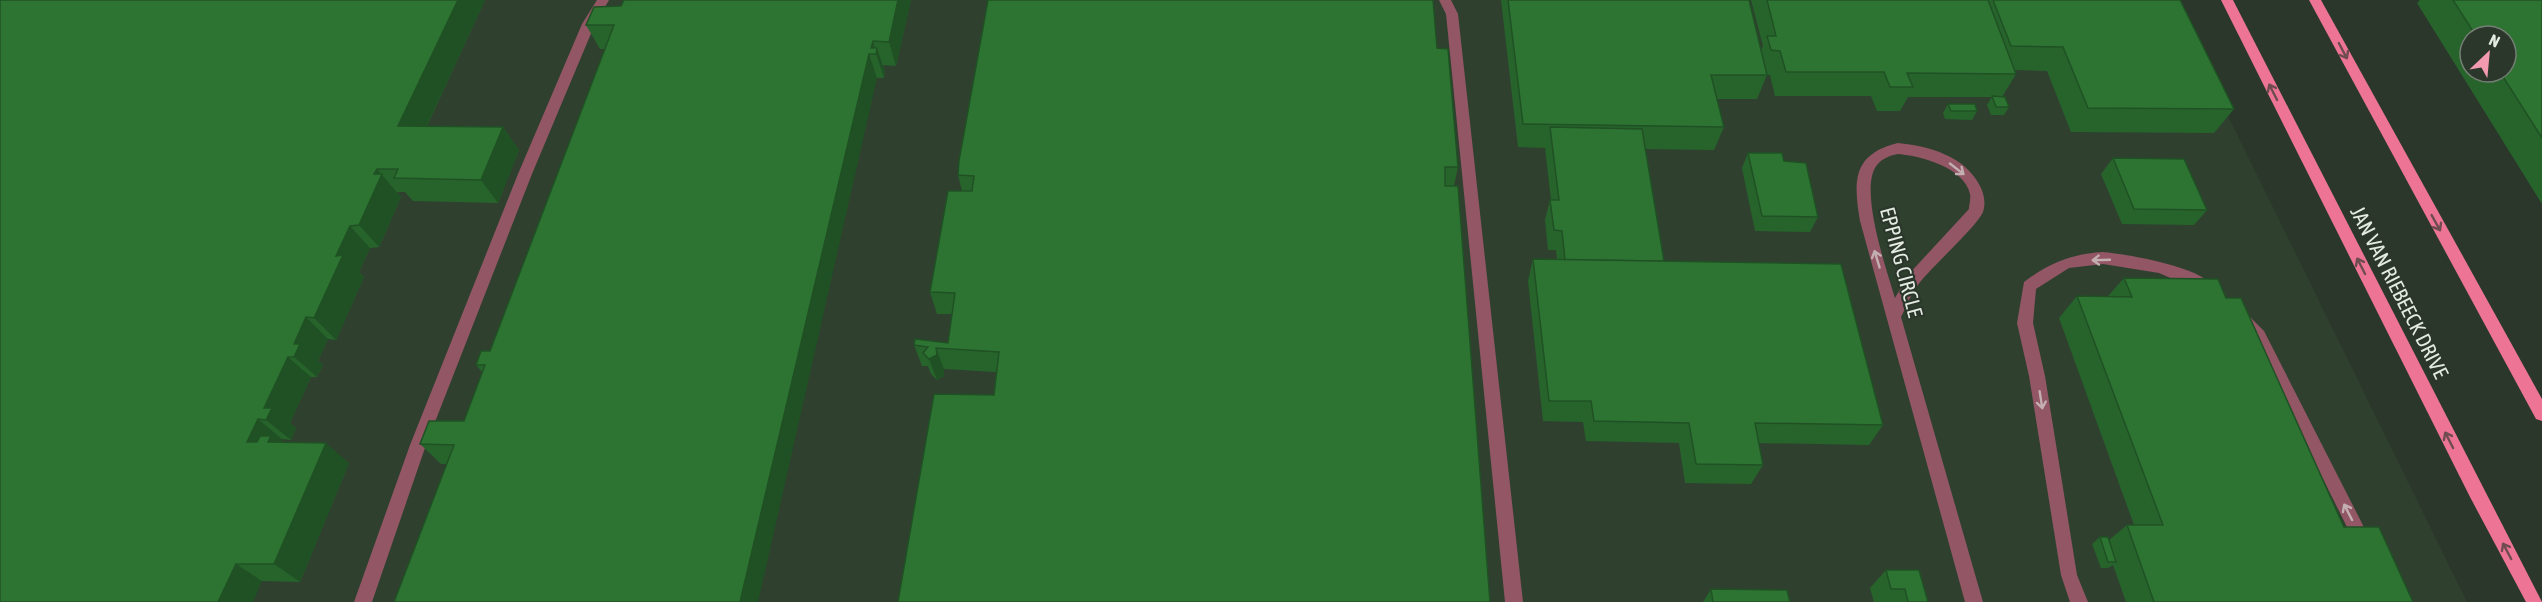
<svg xmlns="http://www.w3.org/2000/svg" width="2542" height="602" viewBox="0 0 2542 602" font-family="'Asap Condensed',sans-serif">
  <style>
    .built { fill: #2f402f }
    .lines { fill: none; stroke-linecap: round; stroke-linejoin: round }
    .minor { fill: #925665; fill-rule: evenodd }
    .major { fill: #ee7495; fill-rule: evenodd }
    .wall { fill: #27642c; fill-rule: evenodd }
    .shaded-wall { fill: #205124 }
    .building { fill: #2d7433; stroke: #205124; stroke-width: 1.5 }
    .oneway { stroke: #6f4c50 }
    .oneway2 { stroke: #c3afb1 }
    .labels { text-anchor: middle; dominant-baseline: central; stroke-width: 4.5; stroke-linejoin: round; paint-order: stroke }
    .street-label { font-size: 21px; fill: #e4ebe3; stroke: #2b372b }
  </style>
  <rect width="100%" height="100%" fill="#2b372b"/>
  <path class="built" d="M0 0H2171L2467 602H0Z"/>
  <g class="lines">
    <g class="minor">
      <path d="M597 0H609L595 24 532 174 426 445 372 602H354L410 445 518 174 582 24Z"/>
      <path d="M1439 0H1451L1458 14 1523 602H1505L1446 14Z"/>
      <path d="M1898 143C1929 146 1965 156 1980 186 1984 194 1986 203 1983 212 1977 226 1933 266 1921 281 1912 291 1907 305 1901 317L1983 602H1965L1860 221C1853 180 1853 154 1898 143ZM1898 154C1921 156 1964 167 1970 194 1971 199 1969 205 1969 209L1908 275 1895 298C1887 271 1858 188 1877 165 1883 158 1889 156 1898 154Z"/>
      <path d="M2103 252C2126 254 2204 267 2214 288L2212 292 2207 294 2159 273 2103 264 2069 268 2036 289 2033 323 2045 376 2077 575 2088 602H2070L2061 575 2029 376 2017 323 2024 282C2049 263 2071 254 2103 252Z"/>
      <path d="M2243 313 2248 315 2264 331 2371 541 2373 546 2371 551 2365 554 2359 551 2254 341 2235 319 2238 315Z"/>
    </g>
    <g class="major">
      <path d="M2221 0H2233L2542 602H2526L2470 497Z"/>
      <path d="M2309 0H2321L2542 399V421L2536 419Z"/>
    </g>
  </g>
  <g class="wall">
    <path d="M0 0H485L427 126 503 127 519 150 498 203 413 201 405 192H397L401 197 379 247 370 248 359 272 364 277 336 340 328 339 318 361 323 365 317 377H311L290 423 296 428 291 440 282 439 281 442 349 463 300 582 262 581 0 602Z"/>
    <path d="M911 0 896 66 883 65 885 72 884 78H877L447 464H441L420 444 464 421 482 372 476 365 490 351 605 49H600L586 25Z"/>
    <path d="M1501 0H1749L1761 50 1763 46 1751 0H2180L2234 109 2214 133 2071 132 2047 71 2015 70 2016 74 2002 97 2009 107 2004 115H1991L1987 105 1992 97H1908L1900 111H1877L1871 96H1775L1770 75H1767L1757 99H1717L1724 127 1714 150 1645 149 1664 261 1883 425 1869 445 1759 443 1763 465 1751 484 1685 483 1679 443 1586 441 1583 422 1543 421 1528 281 1533 259 1557 260 1556 250H1548L1545 220 1550 200H1551L1545 148 1518 147Z"/>
    <path d="M2420 0H2542V204L2417 3ZM2470 36H2506V72H2470Z"/>
    <path d="M1948 104 1977 111 1972 120 1945 119 1943 113Z"/>
    <path d="M1748 153 1784 161 1818 217 1810 232 1755 231 1742 168Z"/>
    <path d="M2113 158 2207 210 2194 225 2122 224 2101 174Z"/>
    <path d="M1458 167 1454 186 994 395 996 372 944 369V376L937 380 931 374 928 366H922L914 345 948 343 952 314H937L930 292 962 191 958 175Z"/>
    <path d="M2124 278 2226 298 2344 527 2413 602H2126L2113 565 2108 568H2101L2092 544 2100 537 2109 540 2127 525H2134L2059 318 2077 296H2108Z"/>
    <path d="M1886 570 1928 602H1874L1870 588Z"/>
    <path d="M1711 589 1790 602H1703Z"/>
  </g>
  <g class="shaded-wall">
    <path d="M458 0H485L416 149 398 126Z"/>
    <path d="M898 0H911L896 66 889 42Z"/>
    <path d="M873 41 876 53 877 48 885 72 884 78 876 54 871 48Z"/>
    <path d="M869 54 877 78 758 602H740Z"/>
    <path d="M503 127 519 150 498 203 481 180Z"/>
    <path d="M377 169 401 197 379 247 359 225 374 174Z"/>
    <path d="M350 226 370 248 359 272 364 277 336 340 314 318 336 256Z"/>
    <path d="M306 317 328 339 318 361 323 365 317 377 294 357V344Z"/>
    <path d="M936 348 944 369V376L937 380 929 359Z"/>
    <path d="M288 357 311 377 290 423 296 428 291 440 266 420 264 408Z"/>
    <path d="M258 419 282 439 280 444 247 442Z"/>
    <path d="M326 443 349 463 300 582 274 564Z"/>
    <path d="M236 564 262 581 253 602H218Z"/>
  </g>
  <g class="building">
    <path d="M0 0H458L398 126 503 127 481 180 394 178 398 169H377L374 174H382L359 225 350 226 336 256 343 255 314 318 306 317 294 344H300L294 357H288L264 408H272L266 420 258 419 247 442H257L260 436H271L268 442 326 443 274 564H236L218 602H0Z"/>
    <path d="M624 0H898L889 42 873 41 871 48H877L876 54H869L740 602H394L454 445 420 444 429 421H464L485 365H476L481 351H490L614 25H586L594 7 621 6Z"/>
    <path d="M988 0H1433L1437 48 1448 49 1458 167H1445V186H1458L1490 602H898L934 394 994 395 999 352 936 348 937 355 929 359 923 353 928 347 914 345 915 339 948 343 955 293 930 292 948 191H972L974 176 958 175 959 161Z"/>
    <path d="M1508 0H1749L1767 75H1711L1724 127 1523 124Z"/>
    <path d="M1767 0H1988L2016 74 1907 73 1913 87H1890L1884 72H1786L1780 51 1771 50 1767 36H1776Z"/>
    <path d="M1993 0H2180L2234 109 2088 108 2063 47 2011 46Z"/>
    <path d="M2453 0H2542V138L2500 72H2506V36H2476Z"/>
    <path d="M1992 96 2005 97 2009 107H1996Z"/>
    <path d="M1948 104H1975L1977 111H1951Z"/>
    <path d="M1550 127 1642 129 1664 261 1565 260 1562 231 1554 230 1550 200H1559Z"/>
    <path d="M1748 153H1782L1784 161 1806 163 1818 217 1762 216Z"/>
    <path d="M2113 158 2184 159 2207 210 2134 209Z"/>
    <path d="M1533 259 1841 264 1883 425 1755 423 1763 465 1696 464 1689 423 1594 421 1591 401H1549Z"/>
    <path d="M2124 278 2218 279 2226 298H2241L2344 527H2379L2413 602H2154L2127 525H2163L2077 296 2132 297Z"/>
    <path d="M2100 537H2108L2116 562H2108Z"/>
    <path d="M1886 570H1919L1928 602H1908L1905 589H1891Z"/>
    <path d="M1711 589 1787 590 1790 602H1713Z"/>
  </g>
  <defs><path id="oneway-shaft" d="M-6 0H5M1.5-3L5.5 0L1.5 3" fill="none" stroke-width="1.6" stroke-linecap="round" stroke-linejoin="round" transform="scale(1.5)"/></defs>
  <g class="oneway">
    <use href="#oneway-shaft" transform="translate(2343 51) rotate(62)"/>
    <use href="#oneway-shaft" transform="translate(2273 92) rotate(-117)"/>
    <use href="#oneway-shaft" transform="translate(2436 223) rotate(61)"/>
    <use href="#oneway-shaft" transform="translate(2361 266) rotate(-117)"/>
    <use href="#oneway-shaft" transform="translate(2449 440) rotate(-117)"/>
    <use href="#oneway-shaft" transform="translate(2507 551) rotate(-118)"/>
  </g>
  <g class="oneway2">
    <use href="#oneway-shaft" transform="translate(1957 169) rotate(38)"/>
    <use href="#oneway-shaft" transform="translate(1877 259) rotate(-107)"/>
    <use href="#oneway-shaft" transform="translate(2101 260) rotate(178)"/>
    <use href="#oneway-shaft" transform="translate(2041 400) rotate(81)"/>
    <use href="#oneway-shaft" transform="translate(2348 512) rotate(-117)"/>
  </g>
  <g class="labels">
    <g class="street-label">
      <text transform="translate(1902 262) rotate(75)">EPPING CIRCLE</text>
      <text transform="translate(2400 292) rotate(63)">JAN VAN RIEBEECK DRIVE</text>
    </g>
  </g>
  <g transform="translate(2488 54) rotate(26)"><circle r="28" fill="#2b372b" stroke="#757f75" stroke-width="1.5"/>
  <path d="M0-4.5L10 22L0 15L-10 22Z" fill="#f29aaf"/>
  <text y="-9" font-size="16" font-weight="bold" text-anchor="middle" fill="#e4ebe3">N</text>
  </g>
</svg>
